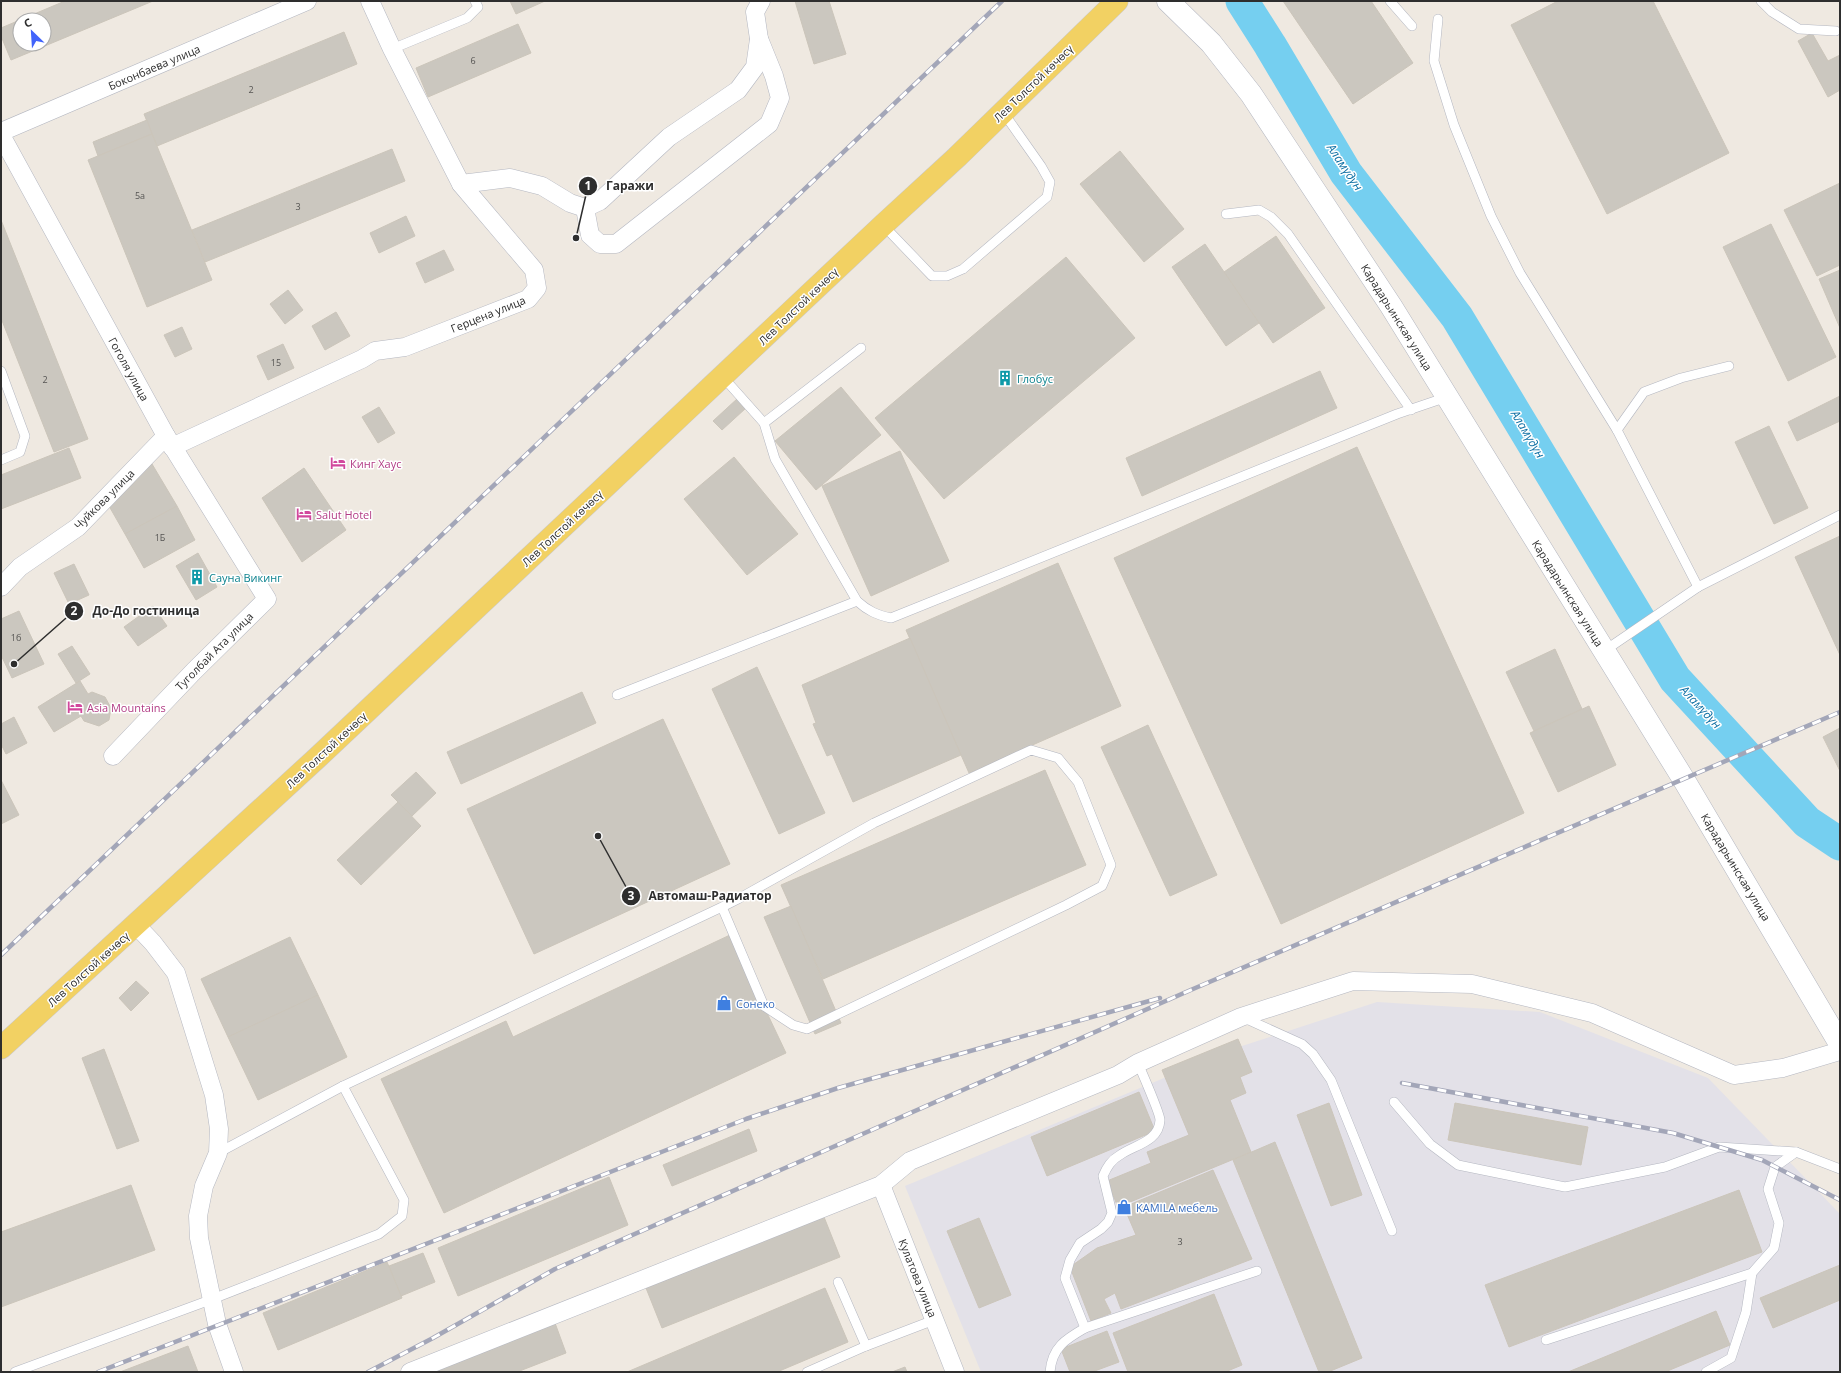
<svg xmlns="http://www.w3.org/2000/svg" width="1841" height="1373" viewBox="0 0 1841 1373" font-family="'Open Sans',sans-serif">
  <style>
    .industrial { fill: #e3e1e8 }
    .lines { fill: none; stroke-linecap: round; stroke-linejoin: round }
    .river { stroke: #75cff0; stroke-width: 33 }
    .building { fill: #cbc7bf; stroke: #cbc5ba; fill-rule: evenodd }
    .lane-casing { stroke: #b4b7c1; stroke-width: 10 }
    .street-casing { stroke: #b4b7c1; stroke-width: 19 }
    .secondary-casing { stroke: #b4b7c1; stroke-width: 23 }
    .primary-casing { stroke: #c9c9c9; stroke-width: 23 }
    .lane { stroke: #fff; stroke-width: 9 }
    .street { stroke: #fff; stroke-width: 18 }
    .secondary { stroke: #fff; stroke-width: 22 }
    .primary { stroke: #f2d163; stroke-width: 22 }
    .rail-casing { stroke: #a3a6b8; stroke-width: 4.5 }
    .rail { stroke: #fff; stroke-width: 3; stroke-dasharray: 9; stroke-linecap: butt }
    .labels { text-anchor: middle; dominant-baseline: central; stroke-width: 3; stroke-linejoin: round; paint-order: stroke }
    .number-label { font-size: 9px; fill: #555452 }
    .street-label { font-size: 11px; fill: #2e2e2e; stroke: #fff }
    .culture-label { font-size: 11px; fill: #0d838f; stroke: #fff; text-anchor: start }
    .hotel-label { font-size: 11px; fill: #b23c85; stroke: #fff; text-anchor: start }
    .shop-label { font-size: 11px; fill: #366cbe; stroke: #fff; text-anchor: start }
    .water-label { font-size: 12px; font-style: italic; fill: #0d6fa3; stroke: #fff }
    .leader { fill: none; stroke: #2e2e2e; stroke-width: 1.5 }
    .callout-dot { fill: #2e2e2e; stroke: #fff; stroke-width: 1.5 }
    .mark-label { font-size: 12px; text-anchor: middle; font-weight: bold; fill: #fff }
    .callout-label { font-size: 12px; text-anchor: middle; font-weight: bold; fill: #2e2e2e; stroke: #fff; stroke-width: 3; stroke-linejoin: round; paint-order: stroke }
  </style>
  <rect width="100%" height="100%" fill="#efe9e1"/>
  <path class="industrial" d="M1377 1002 1540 1012 1708 1078 1840 1214V1372H981L905 1186 1236 1048Z"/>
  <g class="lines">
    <path class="river" d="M1242 1 1270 45 1346 173 1457 317 1675 679 1807 822 1840 844"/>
  </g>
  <g class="building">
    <path d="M65 1H153L11 60 1 36V28ZM20 20H44V44H20Z"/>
    <path d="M510 1H545L516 14Z"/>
    <path d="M795 1H829L846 54 814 64Z"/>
    <path d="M1283 1H1371L1413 63 1353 104Z"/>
    <path d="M1558 1H1653L1729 153 1607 214 1511 25Z"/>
    <path d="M518 24 531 53 428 97 416 68Z"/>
    <path d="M344 32 357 64 157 146 144 114Z"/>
    <path d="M1812 33 1828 61 1840 55V90L1828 97 1798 41Z"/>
    <path d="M147 120 152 134 98 156 93 142Z"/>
    <path d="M152 134 212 280 147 307 88 160Z"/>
    <path d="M392 149 405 181 205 262 192 230Z"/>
    <path d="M1120 151 1184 229 1144 262 1080 184Z"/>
    <path d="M1840 183V265L1817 276 1784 210Z"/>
    <path d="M406 216 415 236 379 253 370 233Z"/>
    <path d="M1 220 88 439 54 452 1 318Z"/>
    <path d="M1771 224 1836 357 1788 381 1723 247Z"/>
    <path d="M1276 236 1325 308 1273 343 1224 272Z"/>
    <path d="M1205 244 1259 323 1226 346 1172 267Z"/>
    <path d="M444 250 454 270 425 283 416 263Z"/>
    <path d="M1066 257 1135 338 944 499 875 418Z"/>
    <path d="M1840 270V328L1819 279Z"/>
    <path d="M288 290 303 310 285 324 270 304Z"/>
    <path d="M336 312 350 336 325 350 312 326Z"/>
    <path d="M182 327 192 349 175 357 164 335Z"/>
    <path d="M283 344 294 368 268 380 257 356Z"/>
    <path d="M1320 371 1337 408 1142 496 1126 458Z"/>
    <path d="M841 387 881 435 816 490 775 441Z"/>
    <path d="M1840 396V421L1797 441 1788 422Z"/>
    <path d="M738 398 746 408 722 430 713 421Z"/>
    <path d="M379 407 395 433 378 443 362 417Z"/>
    <path d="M1769 426 1808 508 1774 524 1735 442Z"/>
    <path d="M1357 447 1524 813 1281 924 1114 558Z"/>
    <path d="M69 448 81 478 1 509V475Z"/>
    <path d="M900 451 949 561 871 596 822 486Z"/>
    <path d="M734 457 798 534 747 575 684 499Z"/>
    <path d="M152 464 177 506 125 534 109 506Z"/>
    <path d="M304 468 346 530 302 562 262 498Z"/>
    <path d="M177 506 195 540 144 568 125 534Z"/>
    <path d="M1840 536V655L1795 557Z"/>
    <path d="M198 553 217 587 196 600 176 566Z"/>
    <path d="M1058 563 1121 706 969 773 906 630Z"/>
    <path d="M74 564 89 595 69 604 54 573Z"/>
    <path d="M153 606 167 626 138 646 124 627Z"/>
    <path d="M19 611 44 664 12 678 1 655V619Z"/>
    <path d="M910 638 961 755 853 802 832 754 827 756 813 724 816 723 802 685Z"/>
    <path d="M72 646 90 674 76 683 58 654Z"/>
    <path d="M1555 649 1582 709 1534 731 1506 672Z"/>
    <path d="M757 667 825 813 779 834 712 689Z"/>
    <path d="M80 681 88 694 92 692 105 697 111 708 109 720 99 726 84 721 81 716 54 732 38 707Z"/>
    <path d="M582 692 596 723 461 784 447 752Z"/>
    <path d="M1589 706 1616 765 1558 792 1530 733Z"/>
    <path d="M14 717 27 743 6 754 1 744V724Z"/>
    <path d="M663 719 730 864 534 954 467 809Z"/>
    <path d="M1148 725 1217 875 1170 896 1101 747Z"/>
    <path d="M1840 728V771L1823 737Z"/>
    <path d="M1045 770 1086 865 823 979 781 885Z"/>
    <path d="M416 772 436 793 412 816 391 795Z"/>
    <path d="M1 780 19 815 1 824Z"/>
    <path d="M398 802 421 826 361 885 337 860Z"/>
    <path d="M791 906 841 1023 815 1034 764 917Z"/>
    <path d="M730 935 786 1053 444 1213 381 1079 506 1021 513 1037Z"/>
    <path d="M290 937 318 995 228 1037 201 979Z"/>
    <path d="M136 981 149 993 131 1011 119 998Z"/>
    <path d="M318 995 347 1057 258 1100 228 1037Z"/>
    <path d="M1238 1039 1252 1072 1240 1077 1246 1093 1230 1100 1251 1152 1118 1207 1107 1181 1151 1163 1147 1152 1189 1135 1162 1070Z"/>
    <path d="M104 1049 139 1141 117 1149 82 1058Z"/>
    <path d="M1139 1092 1155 1131 1047 1176 1031 1137Z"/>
    <path d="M1329 1103 1362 1195 1331 1206 1297 1115Z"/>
    <path d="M1455 1103 1588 1127 1581 1165 1448 1140Z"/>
    <path d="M749 1129 757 1151 672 1186 663 1165Z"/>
    <path d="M1275 1142 1362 1358 1328 1372H1319L1233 1160Z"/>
    <path d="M1213 1170 1252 1259 1121 1309 1115 1293 1104 1299 1111 1313 1091 1321 1070 1267 1097 1248 1136 1235 1124 1207Z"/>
    <path d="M609 1177 628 1225 458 1296 438 1248Z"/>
    <path d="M131 1185 155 1250 1 1307V1232Z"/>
    <path d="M1739 1190 1762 1252 1509 1347 1485 1285Z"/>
    <path d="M824 1217 840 1257 662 1328 646 1288Z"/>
    <path d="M979 1218 1011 1295 979 1308 947 1231Z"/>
    <path d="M423 1253 435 1282 401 1296 389 1266Z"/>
    <path d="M387 1262 402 1298 278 1350 263 1313Z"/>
    <path d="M1840 1265V1300L1773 1328 1760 1298Z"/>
    <path d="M825 1288 848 1342 777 1372H627Z"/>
    <path d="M1214 1294 1242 1365 1225 1372H1128L1113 1333Z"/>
    <path d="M1716 1311 1730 1345 1665 1372H1568Z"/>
    <path d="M555 1323 566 1353 517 1372H433Z"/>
    <path d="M1107 1331 1119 1362 1092 1372H1070L1061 1349Z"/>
    <path d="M188 1346 198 1372H120Z"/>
    <path d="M905 1367 907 1372H892Z"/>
  </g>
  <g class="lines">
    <g class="lane-casing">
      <g id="lane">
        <path d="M1390 1 1412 26"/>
        <path d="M1761 1 1772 12 1799 29 1836 31"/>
        <path d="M1438 19 1434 61 1454 125 1491 216 1520 273 1617 430 1698 587 1604 651"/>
        <path d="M392 49 467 18 478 7 475 1"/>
        <path d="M1226 214 1259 210 1271 217 1288 234 1411 410"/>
        <path d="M883 225 932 276H947L963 269 1047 197 1050 182 1041 166 1003 112"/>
        <path d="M1 371 25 436 20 452 1 460"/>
        <path d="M723 377 764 423 775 459 857 601C868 611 877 615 891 618L1397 414 1447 397"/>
        <path d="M764 423 861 348"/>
        <path d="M1617 430 1644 392 1681 378 1729 366"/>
        <path d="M1698 587 1840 515"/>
        <path d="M617 695 857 601"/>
        <path d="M1242 1017 1302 1044 1313 1054 1331 1080 1392 1231"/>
        <path d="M1394 1102 1430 1144 1458 1165 1565 1187 1665 1167 1719 1147 1796 1152 1840 1169"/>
        <path d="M218 1153 343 1086 722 907 738 899 874 823 1031 750 1058 758 1078 782 1111 865 1102 886 1066 905 807 1029 793 1025 764 1006 722 907"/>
        <path d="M838 1282 866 1346 934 1320"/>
        <path d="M1085 1328 1065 1278 1070 1260 1080 1243 1101 1229 1108 1222 1112 1213 1103 1176C1107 1167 1111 1160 1120 1155 1134 1145 1159 1142 1160 1120 1160 1113 1142 1073 1138 1063"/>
        <path d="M1546 1340 1752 1273"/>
        <path d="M15 1372 210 1300 379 1234 402 1216 404 1200 343 1086"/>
        <path d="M807 1372 866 1346"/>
        <path d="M1050 1372C1052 1347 1066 1339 1085 1328L1257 1271"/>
        <path d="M1706 1372 1731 1358 1746 1312 1752 1273 1774 1248 1779 1223 1768 1189 1775 1167 1796 1152"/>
      </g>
    </g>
    <g class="street-casing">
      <g id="street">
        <path d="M1 132 307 1"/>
        <path d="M1 135 166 436 267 599 194 671 113 756"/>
        <path d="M461 184 510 178 542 186 570 203 585 208 600 201 669 137 738 90 755 67 759 39 755 12 761 1"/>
        <path d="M585 208 590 235 600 244H616L769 124 780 98 774 76 759 39"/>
        <path d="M172 447 362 359 375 351 405 347 528 299 537 288 534 270 461 184 392 49 370 1"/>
        <path d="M1 587 20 567 78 527 166 436"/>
        <path d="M136 925 153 943 176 973 214 1095 219 1129 218 1153 204 1186 198 1216 199 1238 217 1324 234 1372"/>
        <path d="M881 1185 955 1372"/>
        <path d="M410 1372 881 1185 910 1161 1118 1075 1138 1063 1241 1017 1353 981 1472 984 1592 1013 1734 1075 1783 1068 1840 1051"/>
      </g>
    </g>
    <g class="secondary-casing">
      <path id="secondary" d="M1168 1 1211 43 1251 94 1391 306 1684 780 1840 1044"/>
    </g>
    <g class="primary-casing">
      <path id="primary" d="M1 1048 317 758 883 225 957 157 1117 1"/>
    </g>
    <use href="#lane" class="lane"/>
    <use href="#street" class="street"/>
    <use href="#secondary" class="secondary"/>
    <use href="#primary" class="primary"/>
    <g class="rail-casing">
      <g id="rail">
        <path d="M1 955 1002 1"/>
        <path d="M1402 1083 1673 1133 1762 1160 1840 1200"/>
        <path d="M98 1372 746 1119 838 1088 1160 998"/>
        <path d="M368 1372 433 1338 555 1269 1193 989 1840 712"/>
      </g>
    </g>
    <use href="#rail" class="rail"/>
  </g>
  <defs>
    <g id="building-bare" transform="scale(1.2)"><path d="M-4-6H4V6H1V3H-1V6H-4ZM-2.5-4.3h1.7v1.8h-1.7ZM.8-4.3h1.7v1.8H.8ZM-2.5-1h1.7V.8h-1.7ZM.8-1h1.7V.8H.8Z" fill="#0f9aa8" stroke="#fff" stroke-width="2.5" paint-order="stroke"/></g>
    <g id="hotel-bare" transform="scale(1.2)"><path d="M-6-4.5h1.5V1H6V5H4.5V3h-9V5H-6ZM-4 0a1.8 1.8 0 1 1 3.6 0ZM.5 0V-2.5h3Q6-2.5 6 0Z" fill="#d1479c" stroke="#fff" stroke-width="2.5" paint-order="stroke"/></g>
    <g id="shop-bare" transform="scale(1.2)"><path d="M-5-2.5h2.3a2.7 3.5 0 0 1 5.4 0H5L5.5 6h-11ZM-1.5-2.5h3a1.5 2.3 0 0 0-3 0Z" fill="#3f7fe0" stroke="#fff" stroke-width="2.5" paint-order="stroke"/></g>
  </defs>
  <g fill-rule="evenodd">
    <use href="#building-bare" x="1005" y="378"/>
    <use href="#hotel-bare" x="338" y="463"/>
    <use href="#hotel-bare" x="304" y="514"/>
    <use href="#building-bare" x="197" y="577"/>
    <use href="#hotel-bare" x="75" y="707"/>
    <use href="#shop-bare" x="724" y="1003"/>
    <use href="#shop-bare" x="1124" y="1207"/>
  </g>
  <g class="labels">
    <g class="number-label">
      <text x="473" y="60">6</text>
      <text x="251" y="89">2</text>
      <text x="140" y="195">5а</text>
      <text x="298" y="206">3</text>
      <text x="276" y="362">15</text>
      <text x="45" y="379">2</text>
      <text x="160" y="537">1Б</text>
      <text x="16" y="637">1б</text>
      <text x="1180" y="1241">3</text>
    </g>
    <g class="street-label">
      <text transform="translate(154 67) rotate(-23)">Боконбаева улица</text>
      <text transform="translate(1033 83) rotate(-44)">Лев Толстой көчөсү</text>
      <text transform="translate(798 306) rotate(-44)">Лев Толстой көчөсү</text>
      <text transform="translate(488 314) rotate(-22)">Герцена улица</text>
      <text transform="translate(1397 317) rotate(58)">Карадарьинская улица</text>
      <text transform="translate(129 369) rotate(61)">Гоголя улица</text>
      <text transform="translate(104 499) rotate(-45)">Чуйкова улица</text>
      <text transform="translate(562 528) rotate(-43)">Лев Толстой көчөсү</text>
      <text transform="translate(1568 593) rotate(58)">Карадарьинская улица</text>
      <text transform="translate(214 651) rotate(-45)">Туголбай Ата улица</text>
      <text transform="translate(326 750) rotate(-43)">Лев Толстой көчөсү</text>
      <text transform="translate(1736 867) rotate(59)">Карадарьинская улица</text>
      <text transform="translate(88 969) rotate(-42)">Лев Толстой көчөсү</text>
      <text transform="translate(918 1278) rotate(68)">Кулатова улица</text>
    </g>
    <g class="culture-label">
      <text x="1017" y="378">Глобус</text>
      <text x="209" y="577">Сауна Викинг</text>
    </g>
    <g class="hotel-label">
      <text x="350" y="463">Кинг Хаус</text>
      <text x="316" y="514">Salut Hotel</text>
      <text x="87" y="707">Asia Mountains</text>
    </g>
    <g class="shop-label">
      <text x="736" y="1003">Сонеко</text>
      <text x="1136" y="1207">KAMILA мебель</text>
    </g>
    <g class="water-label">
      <text transform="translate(1345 167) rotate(56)">Аламүдүн</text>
      <text transform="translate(1528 434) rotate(59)">Аламүдүн</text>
      <text transform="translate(1701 707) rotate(47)">Аламүдүн</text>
    </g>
  </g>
  <path class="leader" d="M576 238L588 186M14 664L74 611M598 836L631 896"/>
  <g class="callout-dot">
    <circle cx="576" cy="238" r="4"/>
    <circle cx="14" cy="664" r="4"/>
    <circle cx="598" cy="836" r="4"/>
    <circle cx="588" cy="186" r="10"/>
    <circle cx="74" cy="611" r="10"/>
    <circle cx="631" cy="896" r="10"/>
  </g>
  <g class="mark-label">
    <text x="588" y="190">1</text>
    <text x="74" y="615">2</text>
    <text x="631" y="900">3</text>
  </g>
  <g class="callout-label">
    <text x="630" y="190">Гаражи</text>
    <text x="146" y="615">До-До гостиница</text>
    <text x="710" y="900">Автомаш-Радиатор</text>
  </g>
  <rect width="1841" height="1373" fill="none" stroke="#2e2e2e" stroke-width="4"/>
  <g transform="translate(32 32) rotate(335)"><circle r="19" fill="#ffffff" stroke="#ababab"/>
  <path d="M0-3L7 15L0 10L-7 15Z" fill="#4264fb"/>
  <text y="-6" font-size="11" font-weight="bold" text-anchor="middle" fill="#2e2e2e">С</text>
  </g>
</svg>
